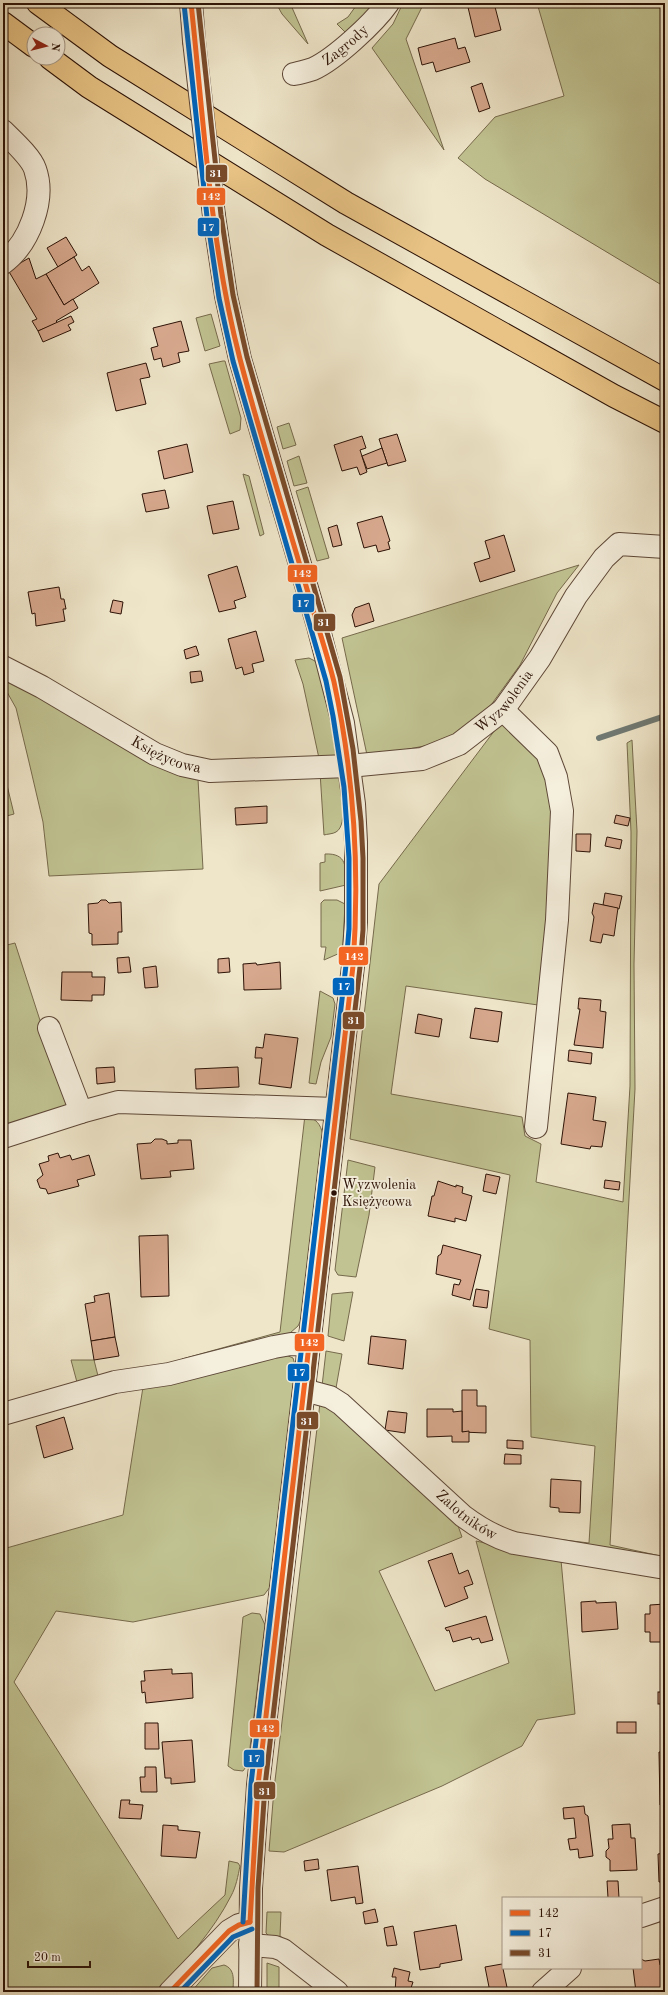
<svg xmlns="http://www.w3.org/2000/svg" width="668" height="1995" viewBox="0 0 668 1995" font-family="'Old Standard TT',serif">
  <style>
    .green { fill: #c1c392; stroke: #766a4c }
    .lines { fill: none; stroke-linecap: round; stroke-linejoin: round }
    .stream { stroke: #6f7973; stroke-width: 6 }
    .building { fill: #d7a88d; stroke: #2c1206 }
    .minor-casing { stroke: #5d4737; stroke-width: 24 }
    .highway-casing { stroke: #2c1206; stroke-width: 24 }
    .minor { stroke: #f5efdd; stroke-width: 22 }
    .highway { stroke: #e8c385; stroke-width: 22 }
    .minor-bridge-casing { stroke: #5d4737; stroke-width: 24; stroke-linecap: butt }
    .minor-bridge { stroke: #f5efdd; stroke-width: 22 }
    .bus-1-casing { stroke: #f5efdd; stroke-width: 8 }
    .bus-2-casing { stroke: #f5efdd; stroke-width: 8 }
    .bus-3-casing { stroke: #f5efdd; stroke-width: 8 }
    .bus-1 { stroke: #f26522; stroke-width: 5 }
    .bus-2 { stroke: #0065bd; stroke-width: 5 }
    .bus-3 { stroke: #7a4b2a; stroke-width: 5 }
    .bus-dot { fill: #2c1206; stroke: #f5efdd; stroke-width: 1.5 }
    .labels { text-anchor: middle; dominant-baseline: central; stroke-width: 4; stroke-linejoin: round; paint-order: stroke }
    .bus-label { font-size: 14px; fill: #2c1206; stroke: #f5efdd; text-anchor: start }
    .street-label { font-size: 15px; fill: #2c1206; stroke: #f5efdd }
    .line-badge { stroke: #f5efdd; stroke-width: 1.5 }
    .badge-label { font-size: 11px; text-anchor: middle; font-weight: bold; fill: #fff }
  </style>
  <rect width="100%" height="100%" fill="#efe6ca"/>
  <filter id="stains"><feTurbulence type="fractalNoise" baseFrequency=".005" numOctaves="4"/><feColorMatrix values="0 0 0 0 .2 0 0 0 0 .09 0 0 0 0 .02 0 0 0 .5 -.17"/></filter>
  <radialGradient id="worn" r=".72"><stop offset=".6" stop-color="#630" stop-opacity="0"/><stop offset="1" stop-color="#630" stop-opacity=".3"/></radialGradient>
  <g class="green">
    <path d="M276 3H290L308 44 282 14Z"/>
    <path d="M358 3H377L347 34 337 24 348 17Z"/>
    <path d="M403 3H424L406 39 444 150 372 48 393 24Z"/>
    <path d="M537 3H665V287L485 179 458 158 495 117 564 96Z"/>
    <path d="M211 314 220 346 205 351 196 318Z"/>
    <path d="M223 361H225L241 418 240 430 230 434 209 364Z"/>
    <path d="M289 423 296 445 283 449 277 427Z"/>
    <path d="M299 456 307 483 294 486 287 461Z"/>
    <path d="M243 474 249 476 264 534 260 536Z"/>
    <path d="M308 487 329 558 317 561 296 491Z"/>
    <path d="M579 565 557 593 520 665 491 705 456 734 429 745 394 752 367 755 342 638Z"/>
    <path d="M309 658 315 661 320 669 338 758 320 763 303 684 295 660Z"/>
    <path d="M3 677 198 779 203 869 49 876 43 822 29 762 16 708 3 685Z"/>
    <path d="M501 722 542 759 554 809 550 917 538 1005 406 986 391 1094 522 1117 525 1136 541 1144 536 1182 623 1202 630 1086 631 832 627 743 632 740 637 831 634 964 635 1089 610 1545 665 1557 539 1537 589 1543 595 1446 531 1437 530 1340 489 1329 510 1175 350 1139 379 884Z"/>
    <path d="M320 772H339C340 785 349 825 336 832 333 834 327 834 324 835Z"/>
    <path d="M6 781 14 814 3 817V782Z"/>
    <path d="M325 854C347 853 346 867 346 885L320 891V863L325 862Z"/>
    <path d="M324 900H337L345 904 343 944 340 953 324 960 326 947H321V903Z"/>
    <path d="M15 943 68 1107 3 1131V946Z"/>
    <path d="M320 991 333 998 335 1004 331 1037 321 1062 316 1084 309 1083Z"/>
    <path d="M305 1115C317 1120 320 1123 323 1135L302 1318 298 1326 290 1333 189 1362 182 1359 280 1332Z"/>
    <path d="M348 1160 375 1167 369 1215 356 1277 338 1275 335 1270Z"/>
    <path d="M353 1292 344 1341 328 1336 332 1294Z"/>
    <path d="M326 1351 342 1354 336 1388 322 1386Z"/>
    <path d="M286 1355 293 1358 295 1365 280 1517 270 1587 264 1595 133 1622 56 1611 14 1682 178 1939 225 1895 229 1861 238 1863 240 1866C238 1876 236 1887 231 1896 214 1930 184 1963 159 1992H3V1549L123 1515 143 1387Z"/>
    <path d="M71 1360H94L99 1380 78 1386Z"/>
    <path d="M320 1403 331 1406 456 1520 462 1537 379 1571 435 1691 509 1663 476 1541 561 1560 575 1714 537 1720 522 1746 442 1786 284 1852 269 1851 274 1789Z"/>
    <path d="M252 1613 260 1614 265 1625 248 1764 243 1771 234 1770 228 1766 243 1617Z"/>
    <path d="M267 1912H281L280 1936 353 1992H347L269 1936 266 1933Z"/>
    <path d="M267 1963 279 1967V1992H267Z"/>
    <path d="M224 1965C236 1969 233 1982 233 1992H191L212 1968Z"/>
  </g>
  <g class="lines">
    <path class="stream" d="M599 738 665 716"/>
  </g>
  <g class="building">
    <path d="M467 3H494L501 30 475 37Z"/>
    <path d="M455 38 458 49 465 47 470 62 436 72 433 62 422 65 418 48Z"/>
    <path d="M482 83 490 108 479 112 471 87Z"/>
    <path d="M66 237 77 255 58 267 47 248Z"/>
    <path d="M74 257 82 271 89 266 99 283 64 305 46 274Z"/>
    <path d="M29 258 36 279 46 274 64 305 73 299 78 308 56 321 58 323 38 331 32 321 37 319 8 270Z"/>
    <path d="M71 316 74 322 68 325 71 330 43 342 38 331Z"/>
    <path d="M181 321 189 351 178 353 180 362 163 367 161 358 154 360 151 348 158 346 153 328Z"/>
    <path d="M146 363 150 377 140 379 146 404 116 411 107 373Z"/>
    <path d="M397 434 406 461 388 466 379 439Z"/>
    <path d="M362 436 366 448 360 450 367 472 360 475 357 467 342 471 334 445Z"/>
    <path d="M187 444 193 472 164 479 158 451Z"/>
    <path d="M382 448 387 463 367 469 362 456Z"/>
    <path d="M165 490 169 508 146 512 142 494Z"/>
    <path d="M233 501 239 529 213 534 207 506Z"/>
    <path d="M382 516 390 541 388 542 390 549 378 552 376 545 364 548 357 523Z"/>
    <path d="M337 525 342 545 333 547 328 528Z"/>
    <path d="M504 535 515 571 480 582 474 563 490 558 485 541Z"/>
    <path d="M237 566 246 597 234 601 236 608 219 612 208 575Z"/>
    <path d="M59 587 61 599H64L66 609H63L65 621 36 626 35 613 32 614 28 592Z"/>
    <path d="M113 600 123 602 121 614 110 612Z"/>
    <path d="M369 603 374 621 355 627 352 615 355 608Z"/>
    <path d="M256 631 264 661 252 664 254 672 244 675 242 667 236 669 228 639Z"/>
    <path d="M196 646 199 655 186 659 184 650Z"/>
    <path d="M201 671 203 681 191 683 190 672Z"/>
    <path d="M267 806V823L236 825 235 808Z"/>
    <path d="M616 815 630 818 628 826 614 823Z"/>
    <path d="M576 834H591L590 852 576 851Z"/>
    <path d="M607 837 622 840 620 849 605 846Z"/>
    <path d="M605 893 622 896 619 909 603 905Z"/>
    <path d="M101 900H106L109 903 121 902 122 932H118V944L92 945V934L89 933 88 904 98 903Z"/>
    <path d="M594 903 618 908 614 936 603 934 601 943 590 941 594 917 592 913Z"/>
    <path d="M129 957 131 972 118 973 117 958Z"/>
    <path d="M229 958 230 972 218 973V959Z"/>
    <path d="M280 962 281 989 244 990 243 964 256 963 257 965Z"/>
    <path d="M156 966 158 987 145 988 143 968Z"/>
    <path d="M62 972H92V977H105L104 995H92V1001L61 1000Z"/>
    <path d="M579 998 601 1000 600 1011 606 1012 603 1048 574 1045 580 1009H578Z"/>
    <path d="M475 1008 502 1012 498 1042 470 1038Z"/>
    <path d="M418 1014 442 1019 439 1037 415 1033Z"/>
    <path d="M265 1034 298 1038 291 1088 259 1084 262 1058H255L256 1047 263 1048Z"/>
    <path d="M569 1050 592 1053 591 1064 568 1061Z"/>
    <path d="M114 1067 115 1082 97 1084 96 1068Z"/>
    <path d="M238 1067 239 1087 196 1089 195 1069Z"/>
    <path d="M568 1093 596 1097 593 1120 606 1122 602 1147 591 1146 590 1149 561 1144Z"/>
    <path d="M155 1139H162L167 1141V1144L178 1143V1140H191L194 1169 170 1171 171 1177 141 1179 137 1144 151 1143Z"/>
    <path d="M58 1153 60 1158 70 1155 72 1160 89 1155 95 1175 77 1180 79 1186 48 1194 46 1189 40 1188 37 1180 43 1175 39 1164 49 1161 48 1156Z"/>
    <path d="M486 1174 500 1177 496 1194 483 1191Z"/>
    <path d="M605 1180 620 1182 619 1190 604 1188Z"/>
    <path d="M438 1181 456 1187V1185L463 1187 462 1193 472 1196 466 1221 455 1218V1222L428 1216 432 1196H434Z"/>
    <path d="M168 1235 169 1296 141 1297 139 1236Z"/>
    <path d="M443 1245 481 1255 470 1300 452 1295 454 1284 459 1285 461 1280 436 1274 438 1256 441 1254Z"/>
    <path d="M476 1289 489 1291 487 1308 473 1306Z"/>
    <path d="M109 1293 115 1337 91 1341 85 1304 95 1302 94 1296Z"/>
    <path d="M371 1336 406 1340 403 1369 368 1364Z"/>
    <path d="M115 1337 119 1356 94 1360 91 1341Z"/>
    <path d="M462 1390H477V1406H486V1433L462 1432Z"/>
    <path d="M427 1409H453V1412L462 1411V1432L469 1431V1442H452V1436L427 1437Z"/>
    <path d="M388 1411 407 1413 405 1433 385 1430Z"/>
    <path d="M64 1417 73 1449 44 1458 36 1426Z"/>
    <path d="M507 1440 523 1441V1449L507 1448Z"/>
    <path d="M505 1454 521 1455V1464H504Z"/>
    <path d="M551 1479 581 1481 580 1513 559 1512V1508L550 1507Z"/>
    <path d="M452 1553 459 1574 468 1570 473 1584 464 1587 468 1598 445 1607 428 1561Z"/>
    <path d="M596 1601V1603L616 1602 618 1629 582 1632 581 1602Z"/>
    <path d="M665 1604V1642H650V1632H645V1614H650V1605Z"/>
    <path d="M486 1616 493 1640 481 1643 479 1638 472 1640 471 1637 453 1642 449 1630 447 1631 445 1628Z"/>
    <path d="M172 1669V1674L192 1673 193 1698 146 1703 145 1692 142 1693 141 1681H145L144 1671Z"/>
    <rect x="658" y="1692" width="7" height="12"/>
    <rect x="617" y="1722" width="19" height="11"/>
    <path d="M145 1723H158L159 1749H145Z"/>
    <path d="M192 1740 195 1782 171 1784V1778H165L162 1742Z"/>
    <path d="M659 1752H665V1805H660Z"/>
    <path d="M145 1767H156L157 1792H141L140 1777H145Z"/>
    <path d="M121 1800H130L129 1804 143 1805 141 1819 119 1818Z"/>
    <path d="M584 1806 585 1814 588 1816 593 1856 579 1858 578 1849 570 1850 568 1839 576 1838 574 1818 564 1819 563 1808Z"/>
    <path d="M630 1824 631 1838H635L637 1870 610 1871V1860L606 1857V1851L609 1848 608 1839H613L612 1825Z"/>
    <path d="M163 1825 178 1826V1830L200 1832 196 1858 161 1856Z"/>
    <path d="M665 1853V1882H659L658 1854Z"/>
    <path d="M318 1859 319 1869 305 1871 304 1861Z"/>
    <path d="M358 1866 363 1903 356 1904 355 1897 331 1901 327 1870Z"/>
    <path d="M607 1881H618L619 1898H608Z"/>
    <path d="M375 1909 378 1922 365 1924 363 1912Z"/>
    <path d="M456 1925 462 1960 440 1964V1967L420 1970 414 1932Z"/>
    <path d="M393 1926 397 1945 387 1946 384 1928Z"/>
    <path d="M641 1959 645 1961 659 1959 660 1965H665L663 1992H636L633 1968H641Z"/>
    <path d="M502 1964 508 1992H490L485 1967Z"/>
    <path d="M394 1968 410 1972 408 1981 413 1982 410 1991 415 1992H395L396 1977H392Z"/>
  </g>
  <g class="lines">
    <g class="minor-casing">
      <g id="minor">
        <path d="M191 3 194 41"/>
        <path id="s1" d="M294 74C300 73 307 71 313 69 335 59 374 23 388 3"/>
        <path d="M3 131C12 140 31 157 35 169 46 200 29 244 3 263"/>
        <path d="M214 216 226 296 240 359 318 626 343 723 354 804 356 842V922L353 966 258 1785 251 1888 250 1992"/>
        <path id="s2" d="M3 667 42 687 155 754 182 765 210 771 349 766 422 759 459 744 503 710 540 658 576 596 604 558 619 544 665 547"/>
        <path d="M503 710 547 753 556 777 562 811 557 920 536 1127"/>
        <path d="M49 1028 81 1112"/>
        <path d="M3 1137 81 1112 118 1102 336 1109"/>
        <path id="s3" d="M304 1390 330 1397 341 1404 463 1516C479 1528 494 1537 514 1543L665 1568"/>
        <path d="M3 1414 115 1382 169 1374 274 1347 291 1344 309 1345"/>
        <path d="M641 1916 665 1908"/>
        <path d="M250 1945 275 1947 283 1950 337 1992"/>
        <path d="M170 1992 229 1931 239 1925 250 1922"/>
        <path d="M543 1992 570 1968"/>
      </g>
    </g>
    <g class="highway-casing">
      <g id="highway">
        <path d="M38 3 110 56 346 203 665 380"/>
        <path d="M3 23 34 46"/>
        <path d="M50 58 89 87 327 235 614 396 665 422"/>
      </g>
    </g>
    <use href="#minor" class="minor"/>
    <use href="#highway" class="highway"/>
    <g class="minor-bridge-casing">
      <path id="minor-bridge" d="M194 41 214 216"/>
    </g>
    <use href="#minor-bridge" class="minor-bridge"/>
    <g class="bus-1-casing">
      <g id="bus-1">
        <path d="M191 3C204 122 210 244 240 359 261 439 286 517 309 596 317 625 327 653 334 682 354 775 360 870 353 966L258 1785 250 1922"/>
        <path d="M170 1992 229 1931 239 1925 250 1922"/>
      </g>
    </g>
    <g class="bus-2-casing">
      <g id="bus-2">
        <path d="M184 4 207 217 219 298 233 361 326 681 333 716 344 787 349 858V929L346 965 251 1784 243 1922"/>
        <path d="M180 1992 233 1937 252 1929"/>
      </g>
    </g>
    <g class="bus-3-casing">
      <path id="bus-3" d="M198 3 221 215 233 295 247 357 340 677 353 749 361 821 363 858V930L360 967 265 1786 258 1888 257 1992"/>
    </g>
    <use href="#bus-1" class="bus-1"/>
    <use href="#bus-2" class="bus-2"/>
    <use href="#bus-3" class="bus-3"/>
  </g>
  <circle class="bus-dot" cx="334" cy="1193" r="3.5"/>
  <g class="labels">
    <g class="bus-label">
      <text x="342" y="1185">Wyzwolenia<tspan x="342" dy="17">Księżycowa</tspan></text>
    </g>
    <g class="street-label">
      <text stroke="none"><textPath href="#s1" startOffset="60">Zagrody</textPath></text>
      <text stroke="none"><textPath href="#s2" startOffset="548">Wyzwolenia</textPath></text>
      <text stroke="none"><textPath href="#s2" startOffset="186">Księżycowa</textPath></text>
      <text stroke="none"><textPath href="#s3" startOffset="208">Zalotników</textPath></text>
    </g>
  </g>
  <g class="line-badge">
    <rect x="205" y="164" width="23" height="19" rx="4" fill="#7a4b2a"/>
    <rect x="196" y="187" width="30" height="19" rx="4" fill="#f26522"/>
    <rect x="197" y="217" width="23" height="20" rx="4" fill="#0065bd"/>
    <rect x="287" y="564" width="31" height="19" rx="4" fill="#f26522"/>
    <rect x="292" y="593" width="23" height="20" rx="4" fill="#0065bd"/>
    <rect x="313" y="613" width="23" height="19" rx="4" fill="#7a4b2a"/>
    <rect x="338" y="946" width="31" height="20" rx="4" fill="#f26522"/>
    <rect x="332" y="977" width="23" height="19" rx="4" fill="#0065bd"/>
    <rect x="342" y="1011" width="23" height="19" rx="4" fill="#7a4b2a"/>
    <rect x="294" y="1333" width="31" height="19" rx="4" fill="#f26522"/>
    <rect x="287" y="1363" width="23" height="19" rx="4" fill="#0065bd"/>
    <rect x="296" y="1411" width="23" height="19" rx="4" fill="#7a4b2a"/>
    <rect x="249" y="1719" width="31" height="19" rx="4" fill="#f26522"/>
    <rect x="243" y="1749" width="22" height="19" rx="4" fill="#0065bd"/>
    <rect x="253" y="1781" width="23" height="19" rx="4" fill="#7a4b2a"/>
  </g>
  <g class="badge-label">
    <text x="216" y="177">31</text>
    <text x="211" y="200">142</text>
    <text x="208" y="231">17</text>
    <text x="302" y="577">142</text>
    <text x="303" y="607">17</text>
    <text x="324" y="626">31</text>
    <text x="354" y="960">142</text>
    <text x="344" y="990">17</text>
    <text x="354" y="1024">31</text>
    <text x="309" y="1346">142</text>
    <text x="299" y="1376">17</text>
    <text x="307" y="1425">31</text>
    <text x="265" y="1732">142</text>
    <text x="254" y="1762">17</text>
    <text x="265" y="1795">31</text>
  </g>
  <rect width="668" height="1995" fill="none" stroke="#efe6ca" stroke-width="16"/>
  <rect x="4" y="4" width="660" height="1987" fill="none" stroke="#2c1206" stroke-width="2"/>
  <rect x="8" y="8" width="652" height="1979" fill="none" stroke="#2c1206"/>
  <rect x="502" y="1897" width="140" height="72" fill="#f5efdd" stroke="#a59787"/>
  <rect x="510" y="1910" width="20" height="6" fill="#f26522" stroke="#a59787"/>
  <text x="538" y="1917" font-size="12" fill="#2c1206">142</text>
  <rect x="510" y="1930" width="20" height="6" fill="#0065bd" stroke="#a59787"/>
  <text x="538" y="1937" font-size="12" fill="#2c1206">17</text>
  <rect x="510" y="1950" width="20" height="6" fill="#7a4b2a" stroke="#a59787"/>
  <text x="538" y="1957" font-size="12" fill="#2c1206">31</text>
  <g transform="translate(46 46) rotate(97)"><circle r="19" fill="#f5efdd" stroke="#a59787"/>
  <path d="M0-3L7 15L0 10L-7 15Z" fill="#8f2418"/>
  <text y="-6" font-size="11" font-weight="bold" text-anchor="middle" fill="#2c1206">N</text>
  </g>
  <path d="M28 1961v6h62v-6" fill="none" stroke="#2c1206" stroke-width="2"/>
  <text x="34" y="1961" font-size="12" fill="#2c1206" stroke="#f5efdd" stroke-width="3" paint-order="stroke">20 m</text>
  <rect width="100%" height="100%" filter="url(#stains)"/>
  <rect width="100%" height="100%" fill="url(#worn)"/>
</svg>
